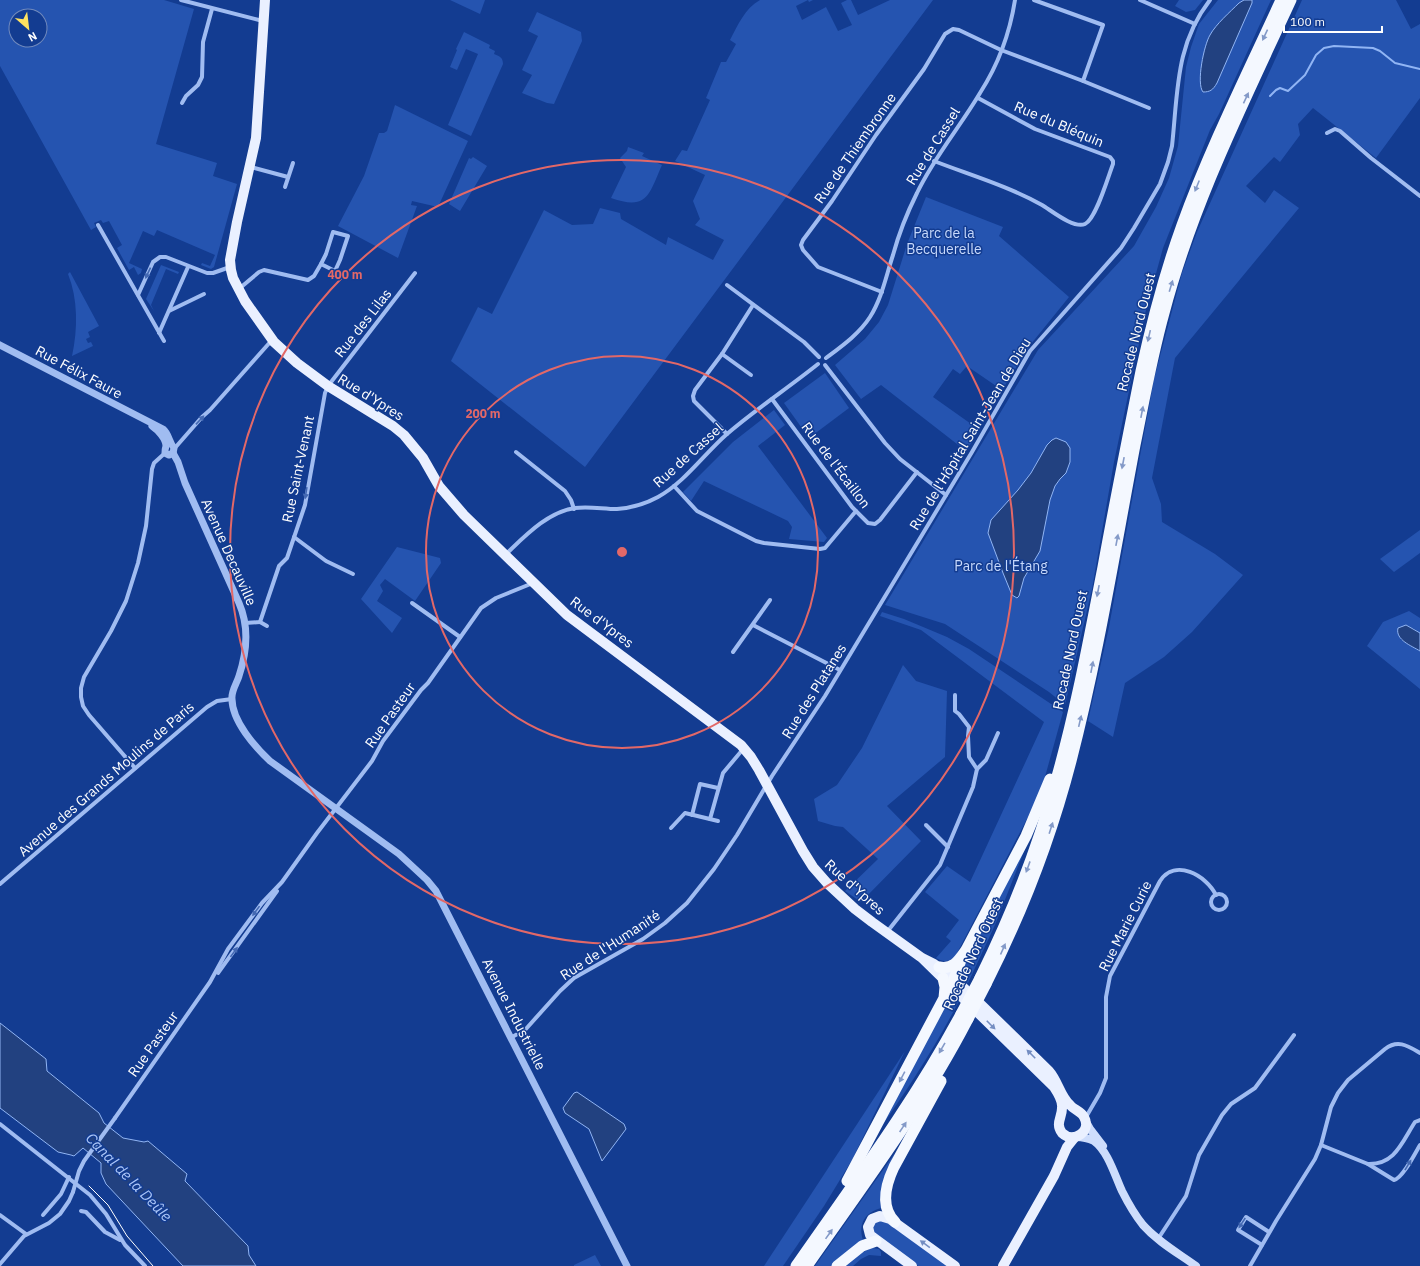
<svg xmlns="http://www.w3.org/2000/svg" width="1420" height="1266" viewBox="0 0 1420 1266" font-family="'IBM Plex Sans',sans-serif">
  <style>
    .green { fill: #2554b0; fill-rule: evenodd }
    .water { fill: #224180; stroke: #91b5f4 }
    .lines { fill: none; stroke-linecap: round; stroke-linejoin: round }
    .stream { stroke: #91b5f4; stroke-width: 2 }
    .minor { stroke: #a0bcf1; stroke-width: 4 }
    .tertiary { stroke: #a0bcf1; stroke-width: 7 }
    .secondary { stroke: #ceddfc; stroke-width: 8 }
    .primary { stroke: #eaf0ff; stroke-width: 10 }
    .trunk { stroke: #f4f8ff; stroke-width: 11 }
    .tram { stroke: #fff; stroke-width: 1 }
    .minor-bridge { stroke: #a0bcf1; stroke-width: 4 }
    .trunk-bridge { stroke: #f4f8ff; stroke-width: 11 }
    .oneway { fill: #849ac8 }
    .oneway2 { fill: #4469b3 }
    .oneway3 { fill: #748dc2 }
    .ring { fill: none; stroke: #e26868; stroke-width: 2 }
    .labels { text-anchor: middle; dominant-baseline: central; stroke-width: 3; stroke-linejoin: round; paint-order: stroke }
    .street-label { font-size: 14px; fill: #fff; stroke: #133c91 }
    .park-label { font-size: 14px; fill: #c7d9fc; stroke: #133c91 }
    .water-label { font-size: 15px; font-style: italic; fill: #acc6f8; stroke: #133c91 }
    .centre { fill: #e26868; stroke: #133c91; stroke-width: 2 }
    .ring-label { font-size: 12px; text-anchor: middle; font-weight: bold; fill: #e26868; stroke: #133c91; stroke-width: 3; stroke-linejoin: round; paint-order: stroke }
  </style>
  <rect width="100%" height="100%" fill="#133c91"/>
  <g class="green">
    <path d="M0 0H164L194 9 156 144 217 163 213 176 237 184 214 267 211 269 201 265 202 263 210 266 215 255 157 230 154 236 143 231 129 263 142 269 141 273 138 275 134 267 129 270 117 248 122 245 109 221 103 223 101 220 94 223 96 227 91 230 0 66ZM16 16H40V40H16Z"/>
    <path d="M450 0H485L480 14Z"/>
    <path d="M760 0H813L809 2 808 0 796 6 802 20 826 7 838 31 852 25 841 3 847 0H851L858 15 890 0H933L585 467 451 361 478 307 492 314 544 210 572 225 593 224 600 208 620 213 621 219 666 245 668 237 713 260 724 240 695 225 700 219 693 201 705 175 675 161 682 150 687 151 710 100 706 98 721 62H726L736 44 730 40C738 25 745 8 760 0Z"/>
    <path d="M1179 0H1203L1195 10 1186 12 1175 6Z"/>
    <path d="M1218 0H1271L1219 114 1210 130 1163 248 1146 310 1114 462 1092 589 1065 705 1049 692 945 624 885 605 1038 350 1134 246 1156 207 1169 178 1178 146 1186 67 1191 47 1199 24Z"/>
    <path d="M1302 0H1396L1411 29 1420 24V98L1376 158 1313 108 1298 124 1300 135 1280 162 1274 157 1246 186 1265 203 1274 190 1299 208 1175 358 1152 478 1161 504 1162 522 1215 554 1243 575 1192 632 1164 657 1125 683 1113 737 1088 721 1109 627 1154 379 1182 273 1197 232Z"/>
    <path d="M537 12 581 32 582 41 554 104 547 103 522 93 532 75 522 70 538 36 528 31Z"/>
    <path d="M464 32 490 45 489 48 495 51 494 54C499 56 503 57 503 64L471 136 448 125 478 54 466 49 457 70 450 67 457 50 456 49Z"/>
    <path d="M395 105 468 141 438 207 412 201 411 205 417 206 398 258 338 226 364 176 379 133H384L387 131Z"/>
    <path d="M628 147 644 153 642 156 662 165C649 194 648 211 611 198L626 167 620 158 627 151Z"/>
    <path d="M473 157 487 166 460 211 449 204 469 158 471 159Z"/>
    <path d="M926 197 1003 227 999 236 1069 297 1031 344 1002 390 967 366 960 374 953 369 933 397 974 426 967 436 973 440 966 451 881 385 861 399 835 365 865 339 879 322 888 305 907 244Z"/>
    <path d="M161 265 179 272 178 274 166 269 151 305 154 311 146 299Z"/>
    <path d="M70 272 99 326 88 332 90 337 86 339 88 343 91 342 93 346 72 356C78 329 78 299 68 274Z"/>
    <path d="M825 373 849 408 809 438 784 403Z"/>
    <path d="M774 410 785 425 758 446 827 538 824 542 789 539 792 527 788 521 704 481 691 501 683 492 733 442Z"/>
    <path d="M1420 530V553L1394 572 1380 559Z"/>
    <path d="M397 547 440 558 441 563 415 601 385 579 380 585 383 591 377 601 402 618 392 633 361 599Z"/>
    <path d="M1409 611 1420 618V633L1413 628 1400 639 1420 651V689L1367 646 1383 622Z"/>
    <path d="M882 612 904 619 947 637 969 649 1063 712 1043 784 1029 815 955 957C948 962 943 962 936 958L951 941 946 937 959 920 925 892 947 866 970 882 1044 722 921 630 880 616Z"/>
    <path d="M903 665 916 681 947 691 945 757 887 806 921 841 861 902 845 891 878 859 843 827 835 826 818 821 814 799 837 785 862 748Z"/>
    <path d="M1027 844 995 925 968 983C965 981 961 978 961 974 962 958 976 943 983 930 998 901 1011 872 1027 844Z"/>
    <path d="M952 998H955L959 1001C935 1047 907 1091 876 1134L945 1004Z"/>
    <path d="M905 1051 852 1160 824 1206 783 1266H764Z"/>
    <path d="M895 1153 889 1167 881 1208C865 1213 858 1223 863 1240L831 1266H815Z"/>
    <path d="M881 1218 949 1266H918L874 1234 872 1224Z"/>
    <path d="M872 1248 879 1249 881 1252V1256L869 1255 861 1259 853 1266H845L860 1253Z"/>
    <path d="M595 1255 601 1266H574V1265Z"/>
  </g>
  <g class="water">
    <path d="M1244 0H1252V3L1217 83C1213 90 1210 92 1203 92 1196 83 1204 45 1210 35 1216 24 1230 12 1239 3Z"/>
    <path d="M1056 438 1066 442 1070 448V462L1066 473 1060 479 1055 486 1050 500 1040 551 1024 578 1019 596 1017 598 1012 595 1003 573 988 533 991 520 1018 490 1031 473 1047 445 1052 440Z"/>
    <path d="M1406 625 1420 633V651C1412 646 1395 640 1398 628Z"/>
    <path d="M0 1023 46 1059 47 1071 99 1113 104 1123 123 1138 144 1142 148 1141 187 1174 185 1181 248 1246 249 1255 256 1266H183L106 1184 101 1173V1163L83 1148 74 1156 71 1155 58 1152 0 1108Z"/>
    <path d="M577 1092 624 1124 626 1129 602 1161 589 1129 565 1113 563 1108 574 1093Z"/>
  </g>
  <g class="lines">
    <path class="stream" d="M1270 96 1276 90 1280 88 1288 91 1305 75 1316 55 1324 48 1334 46 1373 48 1380 51 1395 63 1420 69"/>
    <g class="minor">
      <path d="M181 0 263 21"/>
      <path d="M1140 0 1195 24"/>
      <path d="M1083 81 1149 108"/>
      <path d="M182 103 186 96 198 85 202 77 203 42 212 9"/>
      <path d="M1327 133 1335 129 1340 131 1371 158 1420 196"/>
      <path d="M934 161C970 175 1008 186 1042 205 1052 211 1074 229 1085 224 1096 219 1108 177 1113 164V161L1110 157 1035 129 978 98"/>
      <path d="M251 167 288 177"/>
      <path d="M285 187 293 163"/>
      <path d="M98 225 164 341"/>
      <path d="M333 232 348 236 340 260 335 271 321 264 326 254Z"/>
      <path d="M727 285 804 342 819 357"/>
      <path d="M240 288 259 272 264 270 308 280 314 276 321 264"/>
      <path d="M882 292 818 267 803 250 801 245 803 240 832 201 876 135 924 69 945 34 953 29 959 30 1001 50 1083 81 1103 25 1034 0"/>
      <path d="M138 295 153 262 160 257H166L207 273H213L230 267"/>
      <path d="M169 311 204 294"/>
      <path d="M159 333 188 267"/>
      <path d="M722 354 751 375"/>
      <path d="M826 358C842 346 859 334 870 317 882 298 886 276 893 255 899 233 907 213 917 193 934 157 960 127 980 93 998 65 1010 32 1015 0"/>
      <path d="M825 365 885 443 900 459 946 495"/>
      <path d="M772 399 852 507 868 523 875 524 880 520 917 472"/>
      <path d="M727 434 694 401 693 396 695 390 722 354 753 305"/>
      <path d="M174 449 202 417 210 410 272 340"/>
      <path d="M516 452 565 491 571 500 574 509"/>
      <path d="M674 486 697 511 756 541 764 543 820 549 825 548 856 511"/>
      <path d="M294 537 326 561 353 574"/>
      <path d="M505 555C524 537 547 512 575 508 589 506 603 509 617 509 631 508 645 504 658 497 685 482 704 454 727 434 756 409 788 388 818 364"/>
      <path d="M412 603 460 637"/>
      <path d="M260 622 267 626"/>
      <path d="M245 623 260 622 279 566 287 558 305 505 325 393 328 386 415 273"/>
      <path d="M753 625 840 670"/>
      <path d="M733 652 770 600"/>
      <path d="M135 768 89 715 83 706 81 697V688L84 677 111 631 126 601 138 563 146 526 152 469 154 463 165 453"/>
      <path d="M977 769 986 760 998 733"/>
      <path d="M692 815 700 784 718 788"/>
      <path d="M710 819 723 773 744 748"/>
      <path d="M926 825 948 847"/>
      <path d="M671 828 685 813 718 821"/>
      <path d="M0 884 207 707 217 701 232 699"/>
      <circle cx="1219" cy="902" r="8"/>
      <path d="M887 932 940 865 973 787 977 769 969 757 968 736 969 727 959 714 955 711V695"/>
      <path d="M218 973 277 891"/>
      <path d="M512 1037 525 1030 560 991 574 978 643 939 665 923 687 903 714 869 737 835 772 776 825 696 972 452 1030 351 1121 248 1134 228 1160 184 1168 162 1172 146C1178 92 1175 45 1210 0"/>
      <path d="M1086 1117 1100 1093 1106 1078V997L1110 976 1160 881C1175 858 1206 875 1216 895"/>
      <path d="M115 1118 210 982 228 949 262 903 282 882 317 833 372 761 383 741 421 690 428 683 481 608 496 598 533 583"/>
      <path d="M0 1124 90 1195 106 1214 125 1245 145 1266"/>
      <path d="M1321 1145 1368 1164 1394 1180C1403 1178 1415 1153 1420 1145"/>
      <path d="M1368 1164C1395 1165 1402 1142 1415 1122L1420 1120"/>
      <path d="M81 1211 86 1212 105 1232 120 1240"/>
      <path d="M0 1215 26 1234"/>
      <path d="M43 1215 61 1194 69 1177"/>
      <path d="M1158 1239 1186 1196 1199 1155 1222 1115 1231 1104 1255 1088 1294 1035"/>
      <path d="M1262 1245 1238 1230 1246 1217 1269 1232"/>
      <path d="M0 1264 24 1236 49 1223 60 1214 69 1201 73 1192"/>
      <path d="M1250 1266 1276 1221 1315 1159 1321 1145 1331 1107 1338 1093 1348 1080 1385 1049C1398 1039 1408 1046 1420 1053"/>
    </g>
    <g class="tertiary">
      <path d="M0 345 163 429C169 434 169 442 174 448L173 453"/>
      <path d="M152 426C158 430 166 439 166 446 165 449 165 451 165 453L169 455 173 453"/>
      <path d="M173 453 178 462 185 483 239 603C249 626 247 652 239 676 237 683 231 691 232 699 232 721 255 747 270 761L399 854 427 880 436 891 627 1266"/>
    </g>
    <g class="secondary">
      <path d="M1085 1120 1090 1129 1103 1146"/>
      <path d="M1076 1137C1082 1137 1088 1138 1094 1141 1108 1151 1115 1176 1122 1191 1128 1203 1135 1215 1143 1225 1158 1242 1178 1253 1196 1266"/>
    </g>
    <g class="primary">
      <path d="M265 0 256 138 237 222 230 260 231 270 233 278 245 301 274 342 297 363 328 386 393 426 404 435 423 458 439 486 464 515 567 615 741 745 751 757 759 770 803 851 813 867 827 883 855 909 872 922 922 958 934 964 949 975 965 989 1049 1071C1058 1081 1060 1096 1070 1105 1074 1110 1081 1111 1084 1117 1092 1131 1074 1144 1062 1133 1055 1123 1062 1118 1062 1108 1063 1101 1058 1093 1054 1087L922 958"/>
      <path d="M912 1266 870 1235 868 1227 872 1219 880 1216 890 1219 955 1266"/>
      <path d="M1003 1266 1054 1176 1067 1147 1075 1137"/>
    </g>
    <g class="trunk">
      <path d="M939 967C953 970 959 960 966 950L1026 836 1050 779"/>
      <path d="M980 978C1011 915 1038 848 1056 780 1076 710 1089 638 1103 567 1115 501 1128 436 1141 371 1152 321 1165 272 1182 225 1210 148 1247 74 1281 0"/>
      <path d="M986 984C1022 913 1051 838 1071 761 1098 657 1115 550 1135 445 1144 401 1152 356 1164 313 1193 203 1244 102 1291 0"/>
      <path d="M954 989V979L961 960"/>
      <path d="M847 1181 944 998 945 987 943 978"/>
      <path d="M895 1222C880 1207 886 1184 894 1167L941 1081"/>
      <path d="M796 1266C853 1184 914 1102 961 1014"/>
      <path d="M807 1266C863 1186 923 1106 968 1019"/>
      <path d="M837 1266 862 1246 876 1241"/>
    </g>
    <path class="tram" d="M89 1186 108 1205 127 1236 153 1266"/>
    <path class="minor-bridge" d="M73 1192 79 1171 84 1161 115 1118"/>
    <g class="trunk-bridge">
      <path d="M961 1014 980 978"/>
      <path d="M968 1019 986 984"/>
    </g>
  </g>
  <defs><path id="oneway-solid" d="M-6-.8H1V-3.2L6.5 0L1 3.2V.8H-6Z"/></defs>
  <g class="oneway">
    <use href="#oneway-solid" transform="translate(1265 35) rotate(115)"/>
    <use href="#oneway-solid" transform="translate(1246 98) rotate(-65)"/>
    <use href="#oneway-solid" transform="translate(1197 186) rotate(112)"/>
    <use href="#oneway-solid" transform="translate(1171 286) rotate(-73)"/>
    <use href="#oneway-solid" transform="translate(1149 336) rotate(103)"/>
    <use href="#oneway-solid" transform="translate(1142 412) rotate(-79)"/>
    <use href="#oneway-solid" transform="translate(1123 463) rotate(101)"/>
    <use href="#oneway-solid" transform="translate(1117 540) rotate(-79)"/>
    <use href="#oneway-solid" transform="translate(1098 591) rotate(101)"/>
    <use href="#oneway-solid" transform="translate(1092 667) rotate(-79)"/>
    <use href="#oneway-solid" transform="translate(1080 721) rotate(-77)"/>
    <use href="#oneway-solid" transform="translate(1051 828) rotate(-72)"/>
    <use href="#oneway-solid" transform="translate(1028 867) rotate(110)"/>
    <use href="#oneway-solid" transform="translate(1003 949) rotate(-66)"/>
    <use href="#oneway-solid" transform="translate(942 1048) rotate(120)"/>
    <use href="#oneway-solid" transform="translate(902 1077) rotate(118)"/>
    <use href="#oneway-solid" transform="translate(903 1127) rotate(-56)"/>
    <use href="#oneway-solid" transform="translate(829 1234) rotate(-55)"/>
  </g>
  <g class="oneway2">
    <use href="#oneway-solid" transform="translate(148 273) rotate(115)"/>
    <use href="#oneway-solid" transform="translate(200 420) rotate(-47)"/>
    <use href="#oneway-solid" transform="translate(306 493) rotate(99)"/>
    <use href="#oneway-solid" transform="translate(256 911) rotate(126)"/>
    <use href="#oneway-solid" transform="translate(234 952) rotate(-54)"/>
    <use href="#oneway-solid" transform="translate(1408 1165) rotate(-59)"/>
    <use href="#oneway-solid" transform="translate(1242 1223) rotate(123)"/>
  </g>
  <g class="oneway3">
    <use href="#oneway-solid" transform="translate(991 1025) rotate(45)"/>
    <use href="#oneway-solid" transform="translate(1031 1054) rotate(-135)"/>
    <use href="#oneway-solid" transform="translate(925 1244) rotate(-144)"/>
  </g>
  <g class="ring">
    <circle cx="622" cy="552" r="196"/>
    <circle cx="622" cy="552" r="392"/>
  </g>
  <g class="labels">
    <g class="street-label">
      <text transform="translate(1059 124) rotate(23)">Rue du Bléquin</text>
      <text transform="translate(933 146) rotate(-58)">Rue de Cassel</text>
      <text transform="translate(855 148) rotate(-55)">Rue de Thiembronne</text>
      <text transform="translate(363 323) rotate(-52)">Rue des Lilas</text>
      <text transform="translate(1136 332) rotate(-76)">Rocade Nord Ouest</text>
      <text transform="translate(79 372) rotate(28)">Rue Félix Faure</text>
      <text transform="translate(371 397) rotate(32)">Rue d'Ypres</text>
      <text transform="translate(970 434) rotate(-59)">Rue de l'Hôpital Saint-Jean de Dieu</text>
      <text transform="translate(688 455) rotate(-42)">Rue de Cassel</text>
      <text transform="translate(836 465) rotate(53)">Rue de l'Écaillon</text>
      <text transform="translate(298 469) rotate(-78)">Rue Saint-Venant</text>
      <text transform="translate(229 552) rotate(66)">Avenue Decauville</text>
      <text transform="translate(602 622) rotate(37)">Rue d'Ypres</text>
      <text transform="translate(1070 650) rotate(-78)">Rocade Nord Ouest</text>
      <text transform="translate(814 691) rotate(-58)">Rue des Platanes</text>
      <text transform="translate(390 715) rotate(-55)">Rue Pasteur</text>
      <text transform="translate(106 779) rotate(-41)">Avenue des Grands Moulins de Paris</text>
      <text transform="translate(855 887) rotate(42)">Rue d'Ypres</text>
      <text transform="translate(1125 926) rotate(-63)">Rue Marie Curie</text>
      <text transform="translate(610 945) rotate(-33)">Rue de l'Humanité</text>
      <text transform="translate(973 954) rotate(-65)">Rocade Nord Ouest</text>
      <text transform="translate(514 1014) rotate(63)">Avenue Industrielle</text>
      <text transform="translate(153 1044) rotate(-55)">Rue Pasteur</text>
    </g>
    <g class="park-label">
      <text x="944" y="233">Parc de la<tspan x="944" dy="16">Becquerelle</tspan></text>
      <text x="1001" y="566">Parc de l'Étang</text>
    </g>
    <g class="water-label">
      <text transform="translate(129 1177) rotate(46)">Canal de la Deûle</text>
    </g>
  </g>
  <circle cx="622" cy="552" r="6" class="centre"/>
  <g class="ring-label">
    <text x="345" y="279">400 m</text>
    <text x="483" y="418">200 m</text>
  </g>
  <g transform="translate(28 28) rotate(152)"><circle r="19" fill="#133c91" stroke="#718abd"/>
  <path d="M0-3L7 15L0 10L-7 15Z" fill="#ffe260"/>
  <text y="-6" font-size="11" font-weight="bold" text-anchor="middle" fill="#ffffff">N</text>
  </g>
  <path d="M1284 26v6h98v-6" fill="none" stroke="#ffffff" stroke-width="2"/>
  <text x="1290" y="26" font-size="12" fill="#ffffff" stroke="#133c91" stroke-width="3" paint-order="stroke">100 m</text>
</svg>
